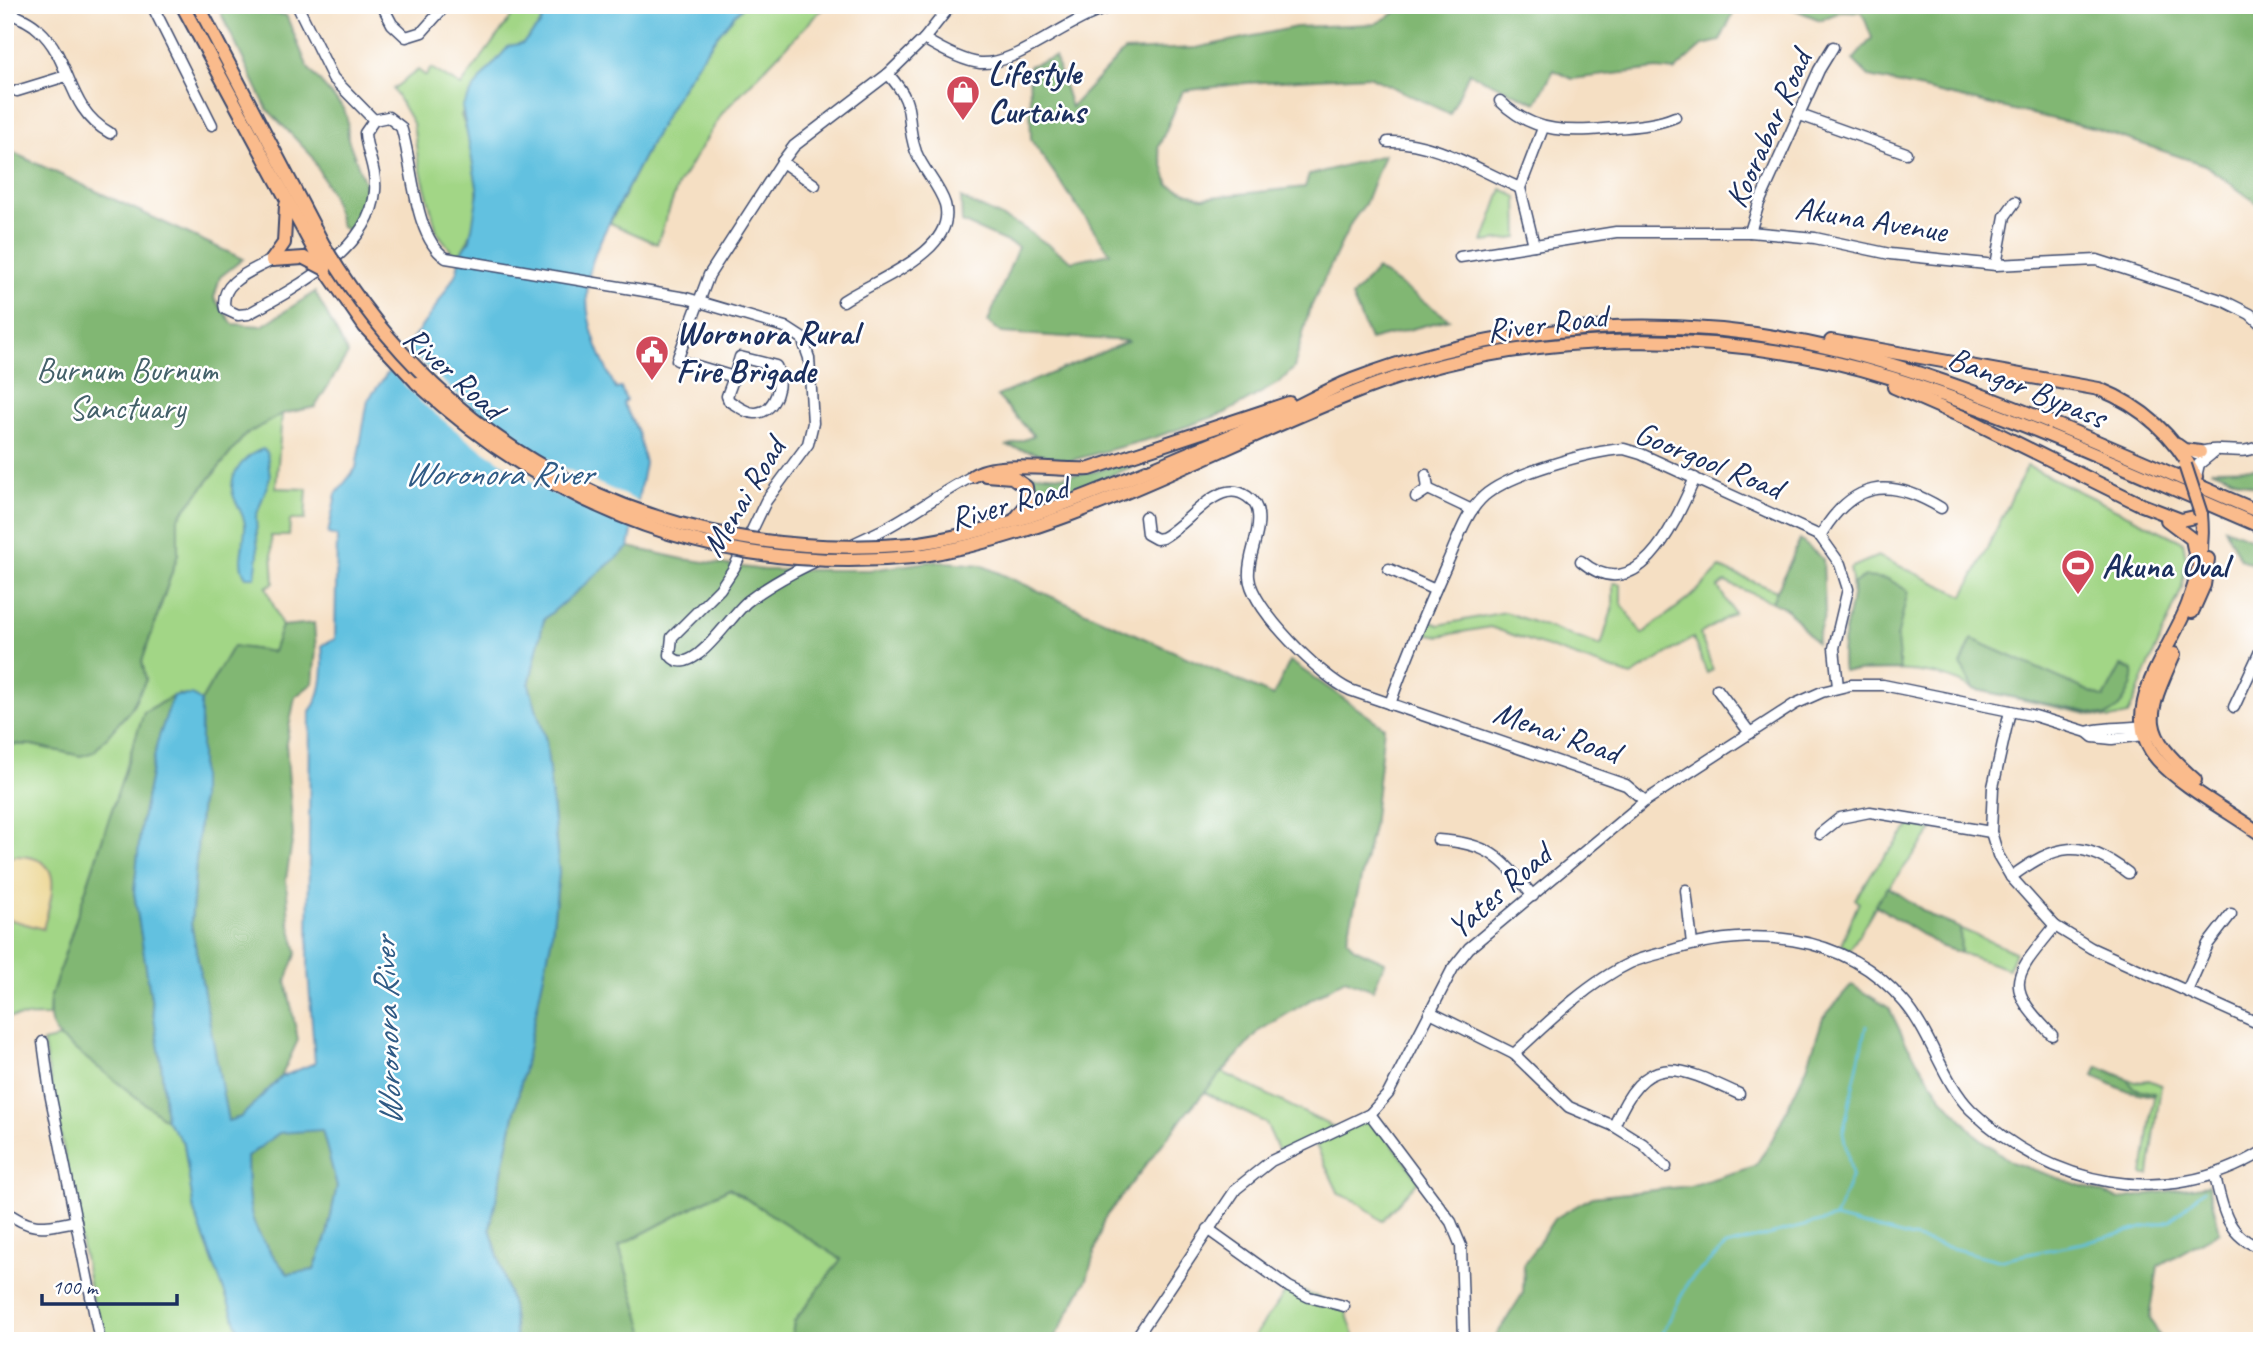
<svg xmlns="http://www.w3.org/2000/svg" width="2267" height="1346" viewBox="0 0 2267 1346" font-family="Caveat,sans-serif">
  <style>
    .green { fill: #a2d686; stroke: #5e8272; stroke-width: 2 }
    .forest { fill: #81b773; stroke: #4e7368; stroke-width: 2 }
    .sand { fill: #eeda9e; stroke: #84847e; stroke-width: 2 }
    .water { fill: #62c1e0; stroke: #3e789f; stroke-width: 2; fill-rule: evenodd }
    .pier { fill: #f5dfc3 }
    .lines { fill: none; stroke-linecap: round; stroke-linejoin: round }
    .stream { stroke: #62c1e0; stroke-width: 2.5 }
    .minor-casing { stroke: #3c496d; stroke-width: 13 }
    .major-casing { stroke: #3c496d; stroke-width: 16 }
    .minor { stroke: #fff; stroke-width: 10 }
    .major { stroke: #fabb8c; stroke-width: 12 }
    .major-bridge-casing { stroke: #3c496d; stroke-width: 16; stroke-linecap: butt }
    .major-bridge { stroke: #fabb8c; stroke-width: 12 }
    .labels { text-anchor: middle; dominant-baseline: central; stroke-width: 5; stroke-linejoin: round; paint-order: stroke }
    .poi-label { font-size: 33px; font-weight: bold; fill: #1b2f5e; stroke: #fff; text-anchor: start }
    .street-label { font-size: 33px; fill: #1b2f5e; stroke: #fff }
    .park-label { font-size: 33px; fill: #44616a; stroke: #fff }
    .water-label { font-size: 35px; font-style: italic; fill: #305b85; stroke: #fff }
  </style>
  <rect width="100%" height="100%" fill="#fff"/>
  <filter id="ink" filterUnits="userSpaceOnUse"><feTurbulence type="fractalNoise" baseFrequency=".0143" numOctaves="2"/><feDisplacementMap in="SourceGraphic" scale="14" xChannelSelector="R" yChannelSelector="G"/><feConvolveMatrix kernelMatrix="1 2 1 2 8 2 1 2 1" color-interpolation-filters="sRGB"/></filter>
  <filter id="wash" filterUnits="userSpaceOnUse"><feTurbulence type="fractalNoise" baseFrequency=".00686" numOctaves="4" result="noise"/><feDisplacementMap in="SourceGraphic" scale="28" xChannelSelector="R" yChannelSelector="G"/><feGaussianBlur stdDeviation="1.57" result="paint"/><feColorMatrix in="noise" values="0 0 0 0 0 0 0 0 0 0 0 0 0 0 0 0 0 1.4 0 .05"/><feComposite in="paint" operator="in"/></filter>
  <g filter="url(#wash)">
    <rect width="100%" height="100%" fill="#f5dfc3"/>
    <g class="green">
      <path d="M520 5H549L540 25 461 115C478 156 487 216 460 254H454L437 232 418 160 413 123 393 89 418 70 426 76 431 68 461 86Z"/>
      <path d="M744 5H826L723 112 678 185 657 244 610 223C649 148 685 66 744 5Z"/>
      <path d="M1502 189 1517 197 1518 238 1483 242Z"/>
      <path d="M282 414 276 488 307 489 305 520H290L289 536H271L274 583 266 587 282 626 273 652 233 646 201 701 179 694 144 712 50 999 49 1016 5 1017V744L32 745 81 756 146 680 142 662 178 554V518L245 435Z"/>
      <path d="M2027 466 2183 542 2186 558 2182 588 2128 715 2110 719 1973 689C1934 666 1887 670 1843 671 1838 635 1859 604 1850 568L1878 556 1964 596Z"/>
      <path d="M1720 568 1777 591 1772 602 1725 582 1718 587 1734 613 1700 634 1713 670 1707 673 1693 638 1631 676 1490 627 1440 636 1424 633 1429 621 1439 625 1505 612 1601 646 1613 606V583L1621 584V603L1642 634 1693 595Z"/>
      <path d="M167 714 157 743 141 825 134 892 161 1061 166 1119 184 1144 194 1211 243 1341H100L43 1042 60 1038 153 1109 124 839Z"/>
      <path d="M1911 825 1933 830 1889 887 1933 917 2015 952 2008 969 1940 946 1876 905 1850 950 1841 944 1859 902 1855 899 1875 868Z"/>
      <path d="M2098 1066 2135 1082 2149 1080 2161 1085 2149 1175H2143L2154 1096 2124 1090 2094 1076Z"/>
      <path d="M1222 1072 1339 1130 1370 1114 1419 1180 1382 1221 1358 1202 1339 1194 1314 1141 1281 1156 1266 1123 1204 1092Z"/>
      <path d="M729 1188 841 1259 794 1322 791 1341H647L619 1246Z"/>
      <path d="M1289 1287 1344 1306 1356 1341H1251Z"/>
    </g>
    <g class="forest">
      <path d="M217 5H255L259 13 286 15 308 68 344 109 347 118 348 139 365 184 361 210 351 233 341 226 332 196 311 155 267 109Z"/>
      <path d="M1409 5H1737L1720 41 1703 45 1674 71 1657 69 1572 79 1554 70 1536 103 1469 73 1450 114 1369 76 1246 83 1183 91 1158 148 1169 185 1202 198 1305 187 1309 175 1384 155 1365 204 1351 223 1309 311 1294 368 1280 382 1225 413 1153 438 1069 461 1007 446 1034 436 997 396 1129 341 1002 333 988 322 1018 247 962 222 961 198 1019 225 1072 261 1110 253 1031 140 1029 66 1055 57 1071 107 1124 51 1196 48 1296 27 1375 24Z"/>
      <path d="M1783 5H2262V207L2205 165 2097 129 1870 77 1853 60 1872 38 1862 12 1843 11 1820 20Z"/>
      <path d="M5 149 243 259 220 277 214 298 233 324 262 326 315 292 348 354 315 407 282 414 245 435 178 518V554L142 661 146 680 131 709 94 752 81 756 32 745 5 744Z"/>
      <path d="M1377 269 1449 319 1370 340 1352 297Z"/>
      <path d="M1161 451 1162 454 1037 507 1034 486 1018 473 1063 476 1097 471Z"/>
      <path d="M2262 468V490L2211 469Z"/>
      <path d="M2225 528 2262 543V568L2240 559Z"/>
      <path d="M1800 540 1823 559 1825 613 1816 643 1788 610 1772 602Z"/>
      <path d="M629 547 683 559 764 570H870L935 561 981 565 1273 696 1290 661 1384 727 1373 827 1347 939 1354 948 1385 962 1373 990 1345 979 1259 1031 1188 1111 1104 1219 1087 1279 1053 1341H791L794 1322 841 1259 729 1188 619 1246 647 1341H516L512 1306 490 1228 551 941 559 873 546 741 529 685 544 619Z"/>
      <path d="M1865 577 1888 579 1908 591 1897 638 1900 670 1843 671C1839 641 1851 613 1854 583Z"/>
      <path d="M314 623 316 650 313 683 295 697 286 743 293 836 286 879 289 921 297 952 286 981 298 1040 281 1077 241 1117 227 1122 191 923 201 799V701L233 646 273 652 282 626Z"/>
      <path d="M1972 639 2104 698 2121 666 2133 670C2135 686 2122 710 2106 716L1973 689 1961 665Z"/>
      <path d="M173 696 157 743 141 825 134 892 161 1061 166 1120 60 1038C49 1026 49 1016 50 999L144 712Z"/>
      <path d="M1888 887 1933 917 1960 928 1961 953 1940 946 1875 905Z"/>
      <path d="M1852 985 1889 1008 1906 1043 1940 1095 1976 1135 2011 1162 2120 1199 2208 1185 2220 1231 2158 1266 2150 1318 2162 1341H1493L1523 1293 1524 1265 1554 1219 1592 1197 1690 1186 1755 1166 1772 1140 1807 1067 1823 1018Z"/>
      <path d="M2098 1066 2127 1079 2134 1088 2155 1093 2154 1096 2124 1090 2094 1076Z"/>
      <path d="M322 1129 337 1186 327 1235 314 1270 288 1274C249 1227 248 1218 247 1157L279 1133Z"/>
    </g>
    <path class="sand" d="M14 856C68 855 52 895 43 929L5 918V859Z"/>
    <g class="water">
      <path d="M549 5H744C693 58 660 125 627 189 609 224 586 258 587 298 587 329 603 363 616 389L621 388 626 400 623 403 638 432 645 463 629 547 544 619 529 685 546 741 559 873 551 941 490 1228 512 1306 516 1341H243L194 1211 184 1144 166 1120 161 1061 134 892 141 825 157 743 173 696 192 695 201 701V799L191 923 228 1121 241 1117 281 1077 315 1063 308 971 310 711C324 694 324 666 322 645L335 639 337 536 328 534 336 494 356 468 368 400 435 308 457 272 460 254 470 240 478 192 462 107 481 78 509 46 523 43 540 25ZM322 1130 337 1186 327 1235 314 1270 288 1274C249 1227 248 1218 247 1157L279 1133Z"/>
      <path d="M263 449 267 452 270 477 256 517 258 555 255 577H246C235 562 246 542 245 525 244 512 233 502 232 489 231 471 247 454 263 449Z"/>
    </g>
    <path class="pier" d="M403 346 487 421 562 467 640 502 636 530 539 487 469 441 422 403 387 367Z"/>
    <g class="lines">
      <g class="stream">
        <path d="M1835 1218 1852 1175 1843 1133 1866 1026"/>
        <path d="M1659 1341 1688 1282 1726 1246 1835 1218 1998 1260 2087 1242 2170 1221 2204 1190"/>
      </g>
    </g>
  </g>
  <g filter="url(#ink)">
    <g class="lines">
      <g class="minor-casing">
        <g id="minor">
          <path d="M152 5 212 125"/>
          <path d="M297 5 333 78 374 120"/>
          <path d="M382 5 392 24 406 37 422 32 446 5"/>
          <path d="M1142 5 1177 8 1195 5"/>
          <path d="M5 11C17 16 30 21 39 30 73 60 65 108 110 133"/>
          <path d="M924 39C939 48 962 61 980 63 1019 66 1074 11 1121 5"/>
          <path d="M17 91 66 76"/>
          <path d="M1500 101C1534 135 1572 132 1616 128 1637 126 1656 125 1675 117"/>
          <path d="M1800 115 1906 153"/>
          <path d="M1388 142C1433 140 1480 171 1520 188"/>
          <path d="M782 162 815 185"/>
          <path d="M1750 232 1759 203 1819 70 1833 47"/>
          <path d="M1534 245 1520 188 1543 128"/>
          <path d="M1460 257 1616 232H1750L1815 238 1890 254 1996 265 2097 260 2224 301 2250 314 2262 325"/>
          <path d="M272 260C252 271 218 282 225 309L238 315 248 314C294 289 371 249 375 191 377 170 366 152 365 133L374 120 388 117 401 127C413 162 413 237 446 258L686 298 785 327 802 338 809 358 813 423 808 444 766 501 734 568 720 589 672 637 670 655C691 682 730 615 748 601 790 569 839 552 886 528 916 512 943 491 973 476"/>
          <path d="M1996 265 2005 216 2015 202"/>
          <path d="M843 301C874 280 958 252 945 204 939 185 923 170 916 152 903 115 919 108 888 74"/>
          <path d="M734 377 727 396 729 401C736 405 747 414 756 413 776 412 784 381 776 366L740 357 734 377 677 360 709 275 782 162 794 146 888 74 924 39 951 5"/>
          <path d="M2196 454C2218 443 2242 459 2262 444"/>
          <path d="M2196 477 2199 464 2214 452"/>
          <path d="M1428 489 1472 510"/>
          <path d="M1416 497 1428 489 1426 475"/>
          <path d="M1145 517 1147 534 1156 539 1162 538C1182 528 1206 496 1227 492 1241 489 1257 500 1258 514 1261 535 1247 556 1249 577 1251 608 1322 678 1350 690L1626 785 1645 801"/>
          <path d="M1820 536C1852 482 1888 476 1941 508"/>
          <path d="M1581 561C1639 610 1676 520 1695 478"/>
          <path d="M1389 569 1435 590"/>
          <path d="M1717 689 1750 733"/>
          <path d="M1390 704C1407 655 1427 608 1448 561 1458 539 1466 512 1484 496 1509 474 1590 451 1624 449L1641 454 1820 536 1840 564 1848 589 1834 648 1838 687"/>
          <path d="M2234 707 2262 647"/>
          <path d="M2010 711 1993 787 1991 832 1998 855 2011 877 2055 926 2091 948 2262 1025"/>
          <path d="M2087 732C2097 727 2133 728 2148 726"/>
          <path d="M1820 834 1840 818 1870 812 1991 832"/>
          <path d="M1438 840C1490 843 1501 858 1533 896"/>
          <path d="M2011 877C2056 844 2081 837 2128 873"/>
          <path d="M1686 890 1692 944"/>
          <path d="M2187 991 2208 944 2231 914"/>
          <path d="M1430 1012 1514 1054 1569 1107 1614 1126 1643 1144 1666 1167"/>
          <path d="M2052 1035C2002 984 2013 978 2055 926"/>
          <path d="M43 1042 50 1093 100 1341"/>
          <path d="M1514 1054C1548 1022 1588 983 1630 963 1641 958 1654 955 1666 952 1749 926 1843 930 1904 1002 1931 1033 1943 1082 1971 1110 2050 1186 2165 1211 2262 1152"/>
          <path d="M1370 1114 1451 1222 1461 1246 1464 1341"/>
          <path d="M1614 1126C1646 1051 1675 1064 1739 1094"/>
          <path d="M2215 1176C2222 1207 2227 1238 2262 1248"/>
          <path d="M5 1211C33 1232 43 1227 76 1221"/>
          <path d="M1208 1229 1289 1287 1309 1297 1344 1306"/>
          <path d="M1134 1341 1236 1189 1271 1161 1370 1114 1388 1094 1453 968 1469 948 1645 801 1795 704 1822 692 1851 685H1883L2035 716 2087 732 2093 737 2112 739 2152 734"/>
        </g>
      </g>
      <g class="major-casing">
        <g id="major">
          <path d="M182 5 314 250"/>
          <path d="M198 5 323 244"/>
          <path d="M272 260 284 243 286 205"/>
          <path d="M272 260 304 258"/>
          <path d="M325 269 365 327 417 383"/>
          <path d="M1831 341 2099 389C2142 406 2175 437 2196 477"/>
          <path d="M1894 387 1972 421 2142 505 2181 520 2199 516 2204 504"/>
          <path d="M2177 445 2184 450 2200 452"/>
          <path d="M986 475 1012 477 1026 487 1028 503 1014 521"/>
          <path d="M973 476C996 460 1059 471 1090 469L1289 403"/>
          <path d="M2201 514C2204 545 2199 575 2188 604 2170 652 2115 712 2158 760 2181 786 2232 813 2262 835"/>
          <path d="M2167 520 2192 539 2196 559"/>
          <path d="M912 544C1001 532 1080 499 1163 464 1202 447 1242 432 1281 414 1305 403 1327 390 1352 380 1506 320 1683 311 1843 351 1987 388 2125 455 2262 513"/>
          <path d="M913 557C1073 532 1210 449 1359 391 1523 328 1725 326 1892 378 2018 417 2140 475 2262 527"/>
          <path d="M2192 612 2204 585 2208 559"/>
          <path d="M2174 654C2145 719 2140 731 2195 780"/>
        </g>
      </g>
      <use href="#minor" class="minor"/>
      <use href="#major" class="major"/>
      <g class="major-bridge-casing">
        <g id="major-bridge">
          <path d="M323 244C449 459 666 565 912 544"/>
          <path d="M314 250 325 269"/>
          <path d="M304 258 325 269"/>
          <path d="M417 383C557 512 722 575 913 557"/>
          <path d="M2185 465 2201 514"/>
        </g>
      </g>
      <use href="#major-bridge" class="major-bridge"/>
    </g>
  </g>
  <defs>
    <g id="shop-pin" transform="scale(1.75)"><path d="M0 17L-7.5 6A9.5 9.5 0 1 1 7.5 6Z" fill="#d1495b" stroke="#fff"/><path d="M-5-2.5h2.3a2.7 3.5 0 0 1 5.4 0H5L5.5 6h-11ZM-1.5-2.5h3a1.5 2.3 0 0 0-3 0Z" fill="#fff"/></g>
    <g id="civic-pin" transform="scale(1.75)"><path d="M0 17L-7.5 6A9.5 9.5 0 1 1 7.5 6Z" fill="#d1495b" stroke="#fff"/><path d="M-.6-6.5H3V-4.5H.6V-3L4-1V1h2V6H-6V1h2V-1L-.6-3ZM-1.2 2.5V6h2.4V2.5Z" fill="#fff"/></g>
    <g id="stadium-pin" transform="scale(1.75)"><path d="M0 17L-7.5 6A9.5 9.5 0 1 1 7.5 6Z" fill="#d1495b" stroke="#fff"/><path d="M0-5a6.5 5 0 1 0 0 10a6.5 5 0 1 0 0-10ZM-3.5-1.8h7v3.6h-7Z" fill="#fff"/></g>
  </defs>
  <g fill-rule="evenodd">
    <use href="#shop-pin" x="963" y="92"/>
    <use href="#civic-pin" x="652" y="352"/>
    <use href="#stadium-pin" x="2078" y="566"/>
  </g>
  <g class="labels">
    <g class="poi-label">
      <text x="988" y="73">Lifestyle<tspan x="988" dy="38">Curtains</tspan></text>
      <text x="676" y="333">Woronora Rural<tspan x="676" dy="38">Fire Brigade</tspan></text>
      <text x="2102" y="566">Akuna Oval</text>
    </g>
    <g class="street-label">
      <text transform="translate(1768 129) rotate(-66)">Koorabar Road</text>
      <text transform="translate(1871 219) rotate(9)">Akuna Avenue</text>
      <text transform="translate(1547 323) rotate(-7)">River Road</text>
      <text transform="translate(454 373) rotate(42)">River Road</text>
      <text transform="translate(2027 387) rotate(22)">Bangor Bypass</text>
      <text transform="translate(1709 460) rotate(22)">Goorgool Road</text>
      <text transform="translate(743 497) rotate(-59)">Menai Road</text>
      <text transform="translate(1009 503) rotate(-16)">River Road</text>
      <text transform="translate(1557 732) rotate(19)">Menai Road</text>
      <text transform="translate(1499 891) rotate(-41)">Yates Road</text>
    </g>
    <g class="park-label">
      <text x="127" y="370">Burnum Burnum<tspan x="127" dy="38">Sanctuary</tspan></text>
    </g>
    <g class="water-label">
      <text x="498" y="473">Woronora River</text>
      <text transform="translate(387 1032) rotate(-92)">Woronora River</text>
    </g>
  </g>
  <rect width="2267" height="1346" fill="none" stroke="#fff" stroke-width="28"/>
  <path d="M42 1294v10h135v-10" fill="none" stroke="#1b2f5e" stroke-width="3.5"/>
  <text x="52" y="1294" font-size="21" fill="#1b2f5e" stroke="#ffffff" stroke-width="5" paint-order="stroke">100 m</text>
</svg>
